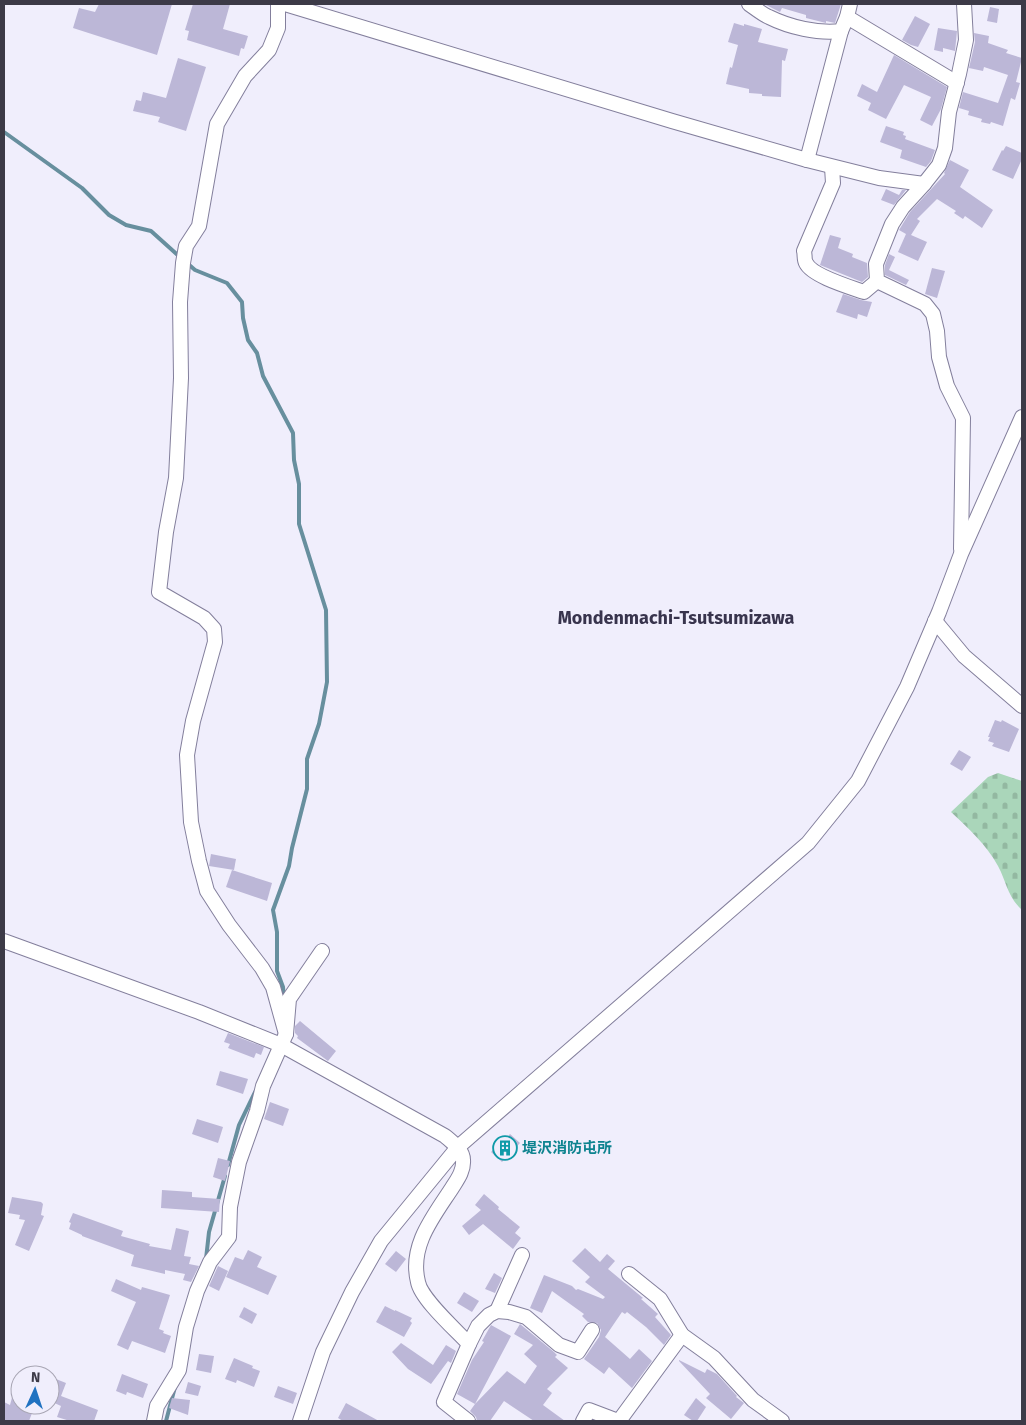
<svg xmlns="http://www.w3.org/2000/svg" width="1026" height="1425" viewBox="0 0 1026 1425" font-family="'Fira Sans','Noto Sans JP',sans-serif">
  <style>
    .cemetery { fill: url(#cemetery-stones) }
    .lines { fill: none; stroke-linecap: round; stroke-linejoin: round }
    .stream { stroke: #678f9e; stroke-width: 4 }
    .building { fill: #bcb7d7 }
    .street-casing { stroke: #837f9c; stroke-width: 16 }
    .street { stroke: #fff; stroke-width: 14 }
    .labels { text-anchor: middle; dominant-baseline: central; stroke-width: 5; stroke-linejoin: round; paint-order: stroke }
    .culture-label { font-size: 15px; font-weight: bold; fill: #0d838f; stroke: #f0eefc; text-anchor: start }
    .quarter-label { font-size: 18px; font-weight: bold; fill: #38344d; stroke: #f0eefc }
  </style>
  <defs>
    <pattern id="cemetery-stones" width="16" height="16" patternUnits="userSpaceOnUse" patternTransform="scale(1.25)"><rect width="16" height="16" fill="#aad6ba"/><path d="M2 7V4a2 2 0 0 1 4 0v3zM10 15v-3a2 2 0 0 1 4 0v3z" fill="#93b8a1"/></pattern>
  </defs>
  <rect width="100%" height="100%" fill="#f0eefc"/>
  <path class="cemetery" d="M998 773 1022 781V910C1007 896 1007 883 998 866 986 844 969 829 951 812L988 777Z"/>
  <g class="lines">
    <g class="stream">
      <path d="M4 132 82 188 109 215 126 225 151 231 181 258"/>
      <path d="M187 263 195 270 227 283 242 302 243 318 248 340 257 353 263 376 293 433 294 460 299 484V524L326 610 327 682 319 724 307 759V789L292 848 289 866 273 910 277 932V971L283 987 284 999"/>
      <path d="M228 1165 239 1125 255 1092"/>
      <path d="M206 1259 209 1232 225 1176"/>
      <path d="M166 1421 175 1387"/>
    </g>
  </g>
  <g class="building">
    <path d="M99 4H172L157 55 73 28 79 8 95 12Z"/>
    <path d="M193 4H230L223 29 248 36 244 49 241 48 239 56 187 40 189 31 185 30Z"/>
    <path d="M764 4H841L835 23 826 21V23L806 18V15L782 8 780 12Z"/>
    <path d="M990 7 999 9 997 23 987 21Z"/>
    <path d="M915 16 930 24 918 47 911 45 902 40Z"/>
    <path d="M734 23 744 26V24L762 29 758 42 788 49 785 61 782 60 781 97 762 96V94L749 93V89L726 84 730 67 732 68 738 45 728 42Z"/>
    <path d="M938 28 957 31 955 51 943 48V52L934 50Z"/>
    <path d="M974 33 989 36 988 43 1008 50 1006 53 1022 58 1016 82 1020 83 1015 100 1011 98 1003 126 991 122 990 124 981 122 982 119 968 115 969 111 959 108 963 92 998 103 1008 75 984 67 983 71 969 68 975 42Z"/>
    <path d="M894 55 947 87 941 109 932 126 920 120 931 97 904 85 886 119 868 110 871 103 857 96 862 84 877 92Z"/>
    <path d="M178 58 206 67 186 131 158 122 160 117 133 111 136 100 141 101 143 92 166 98Z"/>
    <path d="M886 126 904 132 903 135 906 136 905 139 935 150 931 161 926 167 900 158 902 150 880 142Z"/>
    <path d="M1006 146 1022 153V159L1013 179 992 170 1002 150 1003 151Z"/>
    <path d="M950 160 969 170 960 187 993 210 982 228 965 216 963 219 954 213 956 211 937 199 917 219 920 221 911 235 927 242 918 261 898 252 906 234 899 230 910 212 945 174 944 173Z"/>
    <path d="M886 189 899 195 902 190H906L894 205 881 200Z"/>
    <path d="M830 235 841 238 838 248 853 254 852 257 867 263 868 277 862 282 820 265Z"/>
    <path d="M889 254 895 257 889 270 909 280 906 285 885 275V265Z"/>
    <path d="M932 268 945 271 937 298 925 294Z"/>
    <path d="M843 294 861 300 872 302 867 317 858 314 857 319 836 312Z"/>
    <path d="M995 720 1001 722 1002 720 1019 729 1009 752 992 746 994 743 988 741 990 737H988Z"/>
    <path d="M959 750 971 757 962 771 950 764Z"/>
    <path d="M211 854 236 859 234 870 209 866Z"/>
    <path d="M232 870 272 883 267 901 226 887Z"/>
    <path d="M300 1021 336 1051 328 1061 297 1038 298 1036 295 1033V1026Z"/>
    <path d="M228 1033 264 1047 261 1055 256 1053 254 1058 228 1048 230 1044 224 1042Z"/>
    <path d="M220 1071 248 1079 243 1094 216 1085Z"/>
    <path d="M270 1102 289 1109 283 1126 264 1119Z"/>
    <path d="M197 1119 223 1127 218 1143 192 1134Z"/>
    <path d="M510 1134 520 1143 502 1162 491 1152 500 1143 501 1144Z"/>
    <path d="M218 1158 230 1161 225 1181 213 1177Z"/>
    <path d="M162 1190 192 1192V1197L220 1199 219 1212 161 1208Z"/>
    <path d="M484 1194 499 1207 498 1209 520 1227 515 1233 521 1238 513 1249 483 1224 469 1235 462 1226 481 1210 475 1205Z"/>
    <path d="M12 1197 41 1202 43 1204 41 1215 44 1216 29 1251 15 1245 25 1220 19 1219 20 1215 8 1213Z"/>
    <path d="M73 1213 123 1231 121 1236 150 1244 149 1246 171 1250 176 1228 189 1231 184 1256 191 1257 189 1264 199 1266 191 1282 183 1280 185 1274 165 1270V1274L131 1266 134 1255 82 1236V1235L69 1229 71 1223 69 1222Z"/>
    <path d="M585 1248 600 1262 607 1254 615 1261 608 1269 643 1298 641 1299 658 1314 655 1317 671 1335 664 1345 646 1327 627 1312 625 1314 622 1312 605 1337 630 1359 639 1349 652 1361 632 1388 609 1367 604 1374 584 1359 599 1337 601 1330 597 1323 588 1322 582 1316 584 1314 552 1291 542 1313 530 1308 544 1275 572 1286 576 1290 578 1289 603 1299 605 1297 585 1282 590 1277 572 1261Z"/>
    <path d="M248 1250 262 1257 257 1267 277 1276 268 1295 226 1277 235 1257 243 1260Z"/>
    <path d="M396 1251 406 1259 396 1272 385 1264Z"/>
    <path d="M218 1266 228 1271 219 1291 209 1286Z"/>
    <path d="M494 1273 502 1278 495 1293 485 1289Z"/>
    <path d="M116 1279 141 1290 142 1287 170 1295 159 1329 164 1331 163 1333 171 1336 165 1353 132 1341 128 1350 117 1345 136 1302 111 1291Z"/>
    <path d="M464 1292 479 1301 472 1312 457 1303Z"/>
    <path d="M385 1306 395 1311V1310L412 1318 410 1321 412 1323 404 1337 376 1322Z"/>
    <path d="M244 1307 257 1314 252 1324 239 1317Z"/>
    <path d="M520 1324 554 1352 557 1355 555 1357 568 1368 547 1389 552 1393 543 1405 565 1421H534L504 1401 490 1421H477L476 1417 470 1411 475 1404 457 1394 472 1360 484 1342 482 1341 491 1325 511 1336 475 1404 507 1371 525 1384 537 1366 524 1354 533 1345 514 1334Z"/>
    <path d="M401 1343 433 1365 446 1345 456 1351 451 1363 448 1361 431 1384 408 1369 392 1352Z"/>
    <path d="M199 1354 214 1356 211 1373 196 1370Z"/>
    <path d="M234 1358 253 1366 252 1368 260 1371 254 1387 237 1380 236 1383 225 1379Z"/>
    <path d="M679 1360 705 1373 707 1369 717 1374 737 1396 736 1397 744 1403 731 1419 706 1398 710 1394 679 1361Z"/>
    <path d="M122 1374 148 1384 143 1398 127 1392 126 1395 116 1391Z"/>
    <path d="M17 1379 20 1380V1405H35L29 1421 4 1420V1402L10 1405Z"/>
    <path d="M56 1379 66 1383 61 1396 98 1410 94 1421H70L57 1417 61 1406 50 1401V1392Z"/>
    <path d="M188 1382 201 1386 198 1396 185 1393Z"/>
    <path d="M278 1386 297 1393 293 1404 274 1397Z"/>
    <path d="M172 1398 190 1400 188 1415 169 1408Z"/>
    <path d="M696 1398 706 1407 697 1421H693L684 1415Z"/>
    <path d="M346 1403 379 1421H343L338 1418Z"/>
  </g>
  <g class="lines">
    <g class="street-casing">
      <g id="street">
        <path d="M278 4V28L269 50 245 76 217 124 199 226 186 246 183 263 180 302 181 378 176 478 166 532 159 592 204 618 214 629 215 642 193 721 187 755 191 822 199 861 207 891 229 925 262 968 273 987 286 1034"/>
        <path d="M285 4 672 121 807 160 879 178 924 184 903 207 892 224 876 264 877 281 925 304 933 314 937 331 939 357 947 386 963 418 961 549"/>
        <path d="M749 4C755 8 762 14 769 17 789 27 818 34 841 31L847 17 850 4"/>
        <path d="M847 17 957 83"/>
        <path d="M807 160 841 31"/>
        <path d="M832 167 833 183 804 251C805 254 804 260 806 263 812 276 850 287 864 292L877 281"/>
        <path d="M924 184 939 165 945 148 949 112 959 74 966 40 964 4"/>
        <path d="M935 621 964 656 1022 706"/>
        <path d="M4 941 199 1012 281 1045 445 1136C453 1143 463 1150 463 1160 464 1171 457 1180 452 1188 433 1217 409 1246 418 1282 421 1299 456 1330 469 1344L444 1402 468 1421"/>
        <path d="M629 1274 660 1299 682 1335 714 1358 753 1400 782 1421"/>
        <path d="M497 1311 522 1255"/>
        <path d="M469 1344 478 1326 489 1315 497 1311 509 1312 526 1317 559 1345 578 1352 592 1330"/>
        <path d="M154 1421 157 1406 179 1370 186 1327 197 1291 210 1262 229 1237 230 1207 239 1162 257 1111 263 1086 286 1034 289 999 322 951"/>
        <path d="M300 1421 323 1352 352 1292 381 1241 458 1147 808 843 858 781 907 687 939 612 961 554 1022 417"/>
        <path d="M583 1421 589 1410 618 1421"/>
        <path d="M619 1421 682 1335"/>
      </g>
    </g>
    <use href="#street" class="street"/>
  </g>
  <defs>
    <g id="building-ring" transform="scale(1.25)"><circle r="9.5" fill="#f0eefc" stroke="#0f9aa8" stroke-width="1.5"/><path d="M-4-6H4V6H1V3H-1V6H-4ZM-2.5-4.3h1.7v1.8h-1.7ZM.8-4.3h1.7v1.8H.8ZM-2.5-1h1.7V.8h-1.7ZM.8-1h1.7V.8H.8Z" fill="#0f9aa8"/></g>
  </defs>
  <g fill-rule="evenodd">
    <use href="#building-ring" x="505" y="1148"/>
  </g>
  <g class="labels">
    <g class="culture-label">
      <text x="522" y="1148">堤沢消防屯所</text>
    </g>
    <g class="quarter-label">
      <text x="676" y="618">Mondenmachi-Tsutsumizawa</text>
    </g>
  </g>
  <rect width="1026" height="1425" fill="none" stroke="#3c3a47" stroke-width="10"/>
  <g transform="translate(35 1390) rotate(3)"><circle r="24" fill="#f0eefc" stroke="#a8a6b4"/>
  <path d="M0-4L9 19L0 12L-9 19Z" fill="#2072c1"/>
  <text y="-8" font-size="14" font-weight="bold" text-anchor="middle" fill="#3c3a47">N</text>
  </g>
</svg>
